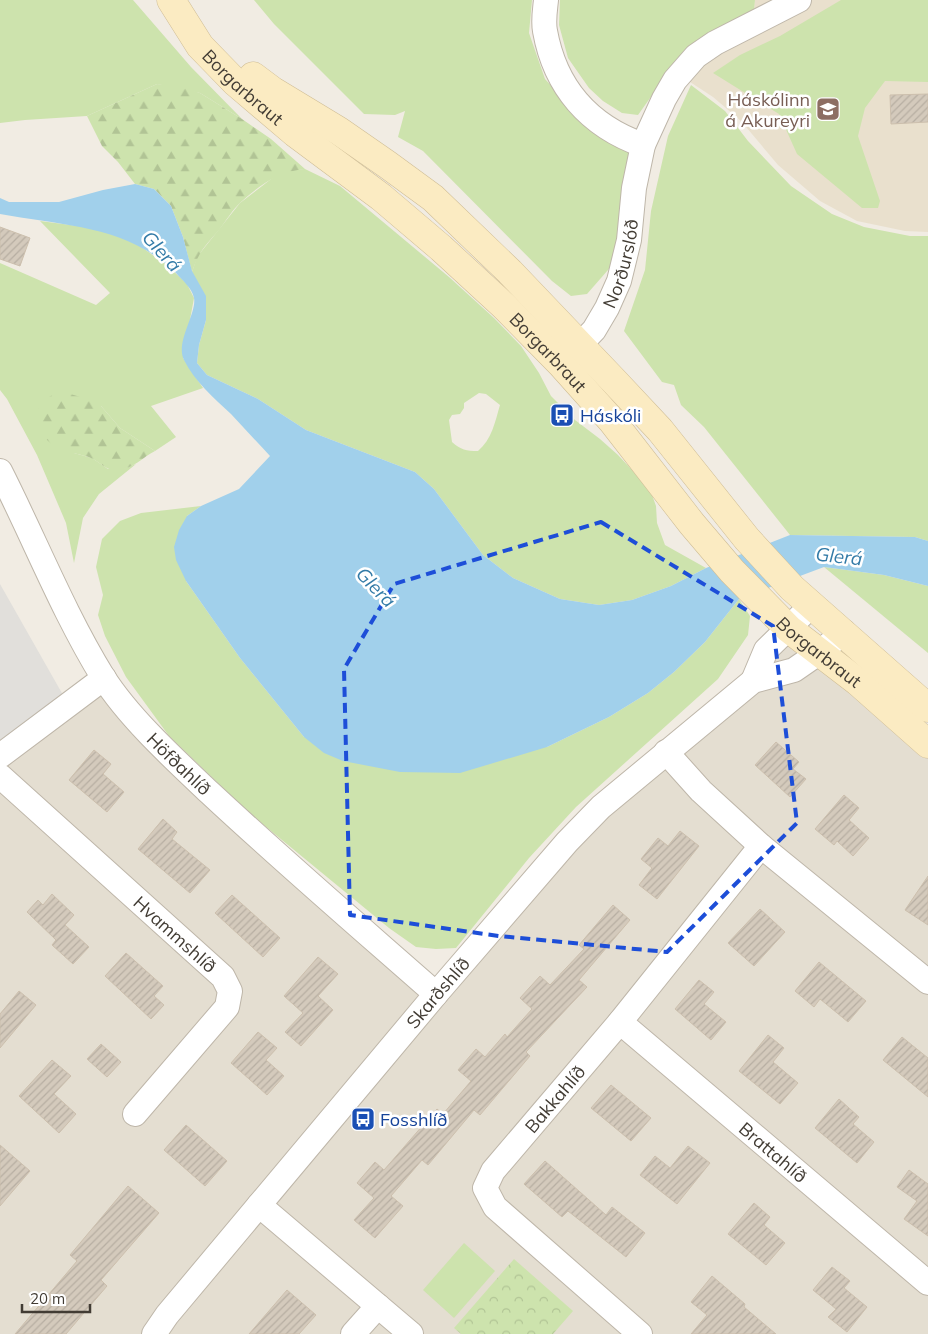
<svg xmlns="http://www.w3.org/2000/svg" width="928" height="1334" viewBox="0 0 928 1334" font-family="Mulish,sans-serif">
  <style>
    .residential { fill: #e4ded1 }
    .education { fill: #e9e0cd }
    .grass { fill: #cde3ad; fill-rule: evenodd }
    .forest { fill: url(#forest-firs) }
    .park { fill: url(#park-crowns) }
    .parking { fill: #e1dfdb }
    .water { fill: #a1d0eb }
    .building { fill: url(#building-hatch); stroke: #ccbfad }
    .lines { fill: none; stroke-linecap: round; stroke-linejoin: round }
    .street-casing { stroke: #beb6a9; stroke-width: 26 }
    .secondary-casing { stroke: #cfbd95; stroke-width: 29 }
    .street { stroke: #fff; stroke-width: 24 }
    .secondary { stroke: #fbebc2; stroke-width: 28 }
    .marked { fill: none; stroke: #1d4ed8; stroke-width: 4; stroke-dasharray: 10 6; stroke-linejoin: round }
    .labels { text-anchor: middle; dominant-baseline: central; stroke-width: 5; stroke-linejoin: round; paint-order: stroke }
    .street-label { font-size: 18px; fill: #423c34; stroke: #fff }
    .education-label { font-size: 18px; fill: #785e54; stroke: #fff; text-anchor: end }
    .transit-label { font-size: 18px; fill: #164399; stroke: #fff; text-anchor: start }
    .water-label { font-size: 19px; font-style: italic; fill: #337ba7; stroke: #fff }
  </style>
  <defs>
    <pattern id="forest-firs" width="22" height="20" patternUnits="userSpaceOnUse" patternTransform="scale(1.25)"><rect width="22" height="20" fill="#cde3ad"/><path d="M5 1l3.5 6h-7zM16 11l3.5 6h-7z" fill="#b1c495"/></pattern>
    <pattern id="park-crowns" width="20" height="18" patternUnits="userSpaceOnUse" patternTransform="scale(1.25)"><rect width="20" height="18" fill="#cde3ad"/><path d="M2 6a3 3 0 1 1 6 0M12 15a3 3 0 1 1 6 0" fill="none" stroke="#b1c495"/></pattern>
    <pattern id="building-hatch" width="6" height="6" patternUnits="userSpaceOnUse" patternTransform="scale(1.25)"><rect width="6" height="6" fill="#d4cabc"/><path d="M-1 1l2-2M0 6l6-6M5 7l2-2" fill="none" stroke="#b7aea2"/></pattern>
  </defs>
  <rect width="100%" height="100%" fill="#f1ece3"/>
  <path class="residential" d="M808 628 928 733V1334H0V760L104 681 435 994 615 792Z"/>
  <path class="education" d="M755 0H928V232L905 231 857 221 820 201 778 165 741 121 713 97 684 78 754 11Z"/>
  <g class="grass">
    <path d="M0 0H133L191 67 242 119 200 93 157 84 87 116 25 120 0 123Z"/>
    <path d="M254 0H532L529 33 545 79 577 114 632 152 624 247 608 270 587 294 571 296 552 281 423 151 398 137 405 111 395 115 364 114 274 24Z"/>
    <path d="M560 0H755L754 11 670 70 638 115 622 113 603 101 589 88 568 58 559 25Z"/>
    <path d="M841 0H928V82L885 81 865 108 858 136 880 201 878 208H862L797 154 779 114 713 73 740 55 780 36Z"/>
    <path d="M691 85 725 111 748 141 791 186 832 214 864 227 910 236H928V541L915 537 790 535 704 427 681 405 674 385 662 382 624 331 645 270 651 211 668 136Z"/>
    <path d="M305 169 340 186 449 277 494 318 521 346 539 373 551 396 575 420 600 439 618 455 632 470 652 495 656 506 657 523 665 545 706 568 671 586 632 600 599 605 560 599 513 578 483 555 434 489 415 472 306 430 258 399 207 375 197 363 199 345 206 320 192 272 197 257 240 203 275 176 290 170ZM479 393 486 394 500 405C495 422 492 439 478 451 466 451 461 450 452 442L449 420 452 415 460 414 464 408V403Z"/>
    <path d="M40 221 86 227 113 234 137 244 167 265 187 284 194 298 183 358 203 388 151 406 176 437 155 451 120 428 101 406 74 453 92 458 108 469 126 468 136 464 99 494 83 518 74 563 66 523 37 455 7 399 0 390V263L96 305 110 293Z"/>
    <path d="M201 506 187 516 186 581 240 658 304 737 547 747 609 717 648 693 674 672 705 642 739 599 750 616 748 635 718 679 576 807 529 858 456 948 436 949 416 947 389 928 249 813 169 736 126 677 105 636 98 615 103 595 96 567 102 539 120 521 141 513Z"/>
    <path d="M824 567 884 575 928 586V653Z"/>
    <path d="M464 1243 495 1271 454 1318 423 1290Z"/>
  </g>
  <g class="forest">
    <path d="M157 84 182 87 200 93 242 119 271 139 305 169C279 171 260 185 241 202 232 210 226 221 219 230 206 245 199 251 192 272L183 237 171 206 154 189 135 184 118 162 102 146 87 116Z"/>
    <path d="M60 391 84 398 101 406 120 428 155 451C143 457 133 469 117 470 107 471 102 464 93 459 88 456 80 455 74 453 53 447 47 443 35 424 39 403 40 401 60 391Z"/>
  </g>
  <path class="park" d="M514 1259 573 1311 553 1334H461L454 1328Z"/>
  <path class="parking" d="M0 584 63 695 0 742Z"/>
  <path class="water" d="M135 184 154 189 171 206 183 237 192 271 206 296V320L199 345 197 363 207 375 258 399 306 430 415 472 434 489 483 555 513 578 560 599 599 605 632 600 671 586 706 568 790 535 915 537 928 541V586L884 575 824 567 739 599 705 642 674 672 648 693 609 717 547 747 460 773 400 772 343 761 324 753 304 737 240 658 186 581 176 560 174 547 179 530 187 516 201 506 239 489 270 456C257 442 244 428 231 414 214 398 195 382 184 360 175 343 197 313 194 298 192 288 182 280 176 273 127 225 64 226 0 214V198L9 202H59L103 190Z"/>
  <g class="building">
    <path d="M928 94V122L891 124 890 95Z"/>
    <path d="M0 227 30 238 20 266 0 259Z"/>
    <path d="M776 742 799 762 793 769 806 779 790 797 755 765Z"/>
    <path d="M94 750 111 764 103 774 124 792 107 812 69 780Z"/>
    <path d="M844 795 859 808 849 820 869 838 853 856 837 841 834 845 815 829Z"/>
    <path d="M163 819 177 832 172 839 210 870 190 893 138 849Z"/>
    <path d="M680 831 699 846 657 899 639 885 652 868 641 859 658 838 668 846Z"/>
    <path d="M928 876V925L905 910Z"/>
    <path d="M52 894 74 915 65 925 89 947 73 964 52 945 56 940 27 912 38 900 43 905Z"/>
    <path d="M232 895 280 938 263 957 215 913Z"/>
    <path d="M613 905 630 920 579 980 587 987 526 1052 530 1056 480 1115 474 1110 428 1165 422 1160 391 1196 403 1206 375 1238 354 1220 374 1198 357 1183 375 1162 384 1170 437 1109 443 1114 471 1081 458 1070 476 1049 485 1057 505 1034 507 1037 532 1009 520 998 540 976 550 985 584 949 579 945Z"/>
    <path d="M760 909 785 932 754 966 728 943Z"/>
    <path d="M126 953 163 986 154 996 164 1005 151 1019 105 976Z"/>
    <path d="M318 957 338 974 318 996 333 1010 301 1046 285 1032 303 1013 284 996Z"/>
    <path d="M819 962 866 1001 848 1022 820 999 814 1007 795 991Z"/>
    <path d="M699 980 714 992 704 1004 726 1022 711 1040 675 1009Z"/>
    <path d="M19 991 36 1005 0 1048V1014Z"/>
    <path d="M258 1032 277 1048 266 1060 284 1076 267 1095 231 1063Z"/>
    <path d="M768 1035 784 1048 773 1062 798 1083 780 1104 739 1071Z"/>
    <path d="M902 1037 928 1058V1097L883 1060Z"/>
    <path d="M101 1044 121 1062 107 1077 87 1059Z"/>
    <path d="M52 1060 71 1076 54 1094 76 1114 59 1133 19 1096Z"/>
    <path d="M611 1085 651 1118 631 1141 591 1108Z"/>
    <path d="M839 1099 859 1117 853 1124 874 1142 857 1163 815 1128Z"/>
    <path d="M186 1125 227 1161 205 1186 164 1150Z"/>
    <path d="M0 1145 30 1171 0 1206Z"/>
    <path d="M688 1146 710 1163 677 1204 640 1175 655 1156 670 1168Z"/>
    <path d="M545 1161 606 1215 612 1207 645 1233 626 1257 568 1211 562 1217 524 1184Z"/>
    <path d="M909 1170 928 1184V1236L904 1219 917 1201 897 1187Z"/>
    <path d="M128 1186 159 1213 101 1280 107 1286 66 1334H15L77 1261 70 1255Z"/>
    <path d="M754 1203 770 1217 764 1225 785 1243 766 1265 728 1234Z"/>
    <path d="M832 1267 850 1281 844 1288 867 1307 847 1332 828 1317 836 1309 813 1290Z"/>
    <path d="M712 1276 745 1304 744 1307 776 1334H691L707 1315 691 1302Z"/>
    <path d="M287 1290 316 1315 299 1334H249Z"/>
  </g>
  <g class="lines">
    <g class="street-casing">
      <g id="street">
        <path d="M546 0C545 10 543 21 545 31 555 87 589 126 643 145"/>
        <path id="s1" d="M568 357 594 330 607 308 619 281 629 240 634 188 643 145 664 99 675 80 696 56 715 43 799 0"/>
        <path id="s2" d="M0 471C35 540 63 612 103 677 129 718 175 760 210 793 284 862 361 928 436 994"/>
        <path d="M753 681 766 650 812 605"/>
        <path d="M666 752 701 791 761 846 928 982"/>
        <path d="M0 756 104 678"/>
        <path id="s3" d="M0 776 223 977 230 991 227 1007 135 1114"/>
        <path id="s4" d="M620 1022 928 1283"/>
        <path d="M259 1205 411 1334"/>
        <path id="s5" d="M154 1334 167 1315 436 994 567 842 601 807 753 681 794 670 820 652 844 632"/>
        <path d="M353 1334 378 1306"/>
        <path id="s6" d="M640 1334 495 1207 485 1188 493 1171 620 1022 761 846"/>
      </g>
    </g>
    <g class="secondary-casing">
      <g id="secondary">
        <path id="s7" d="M171 0 200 46 235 82 295 133 381 197 441 248 504 306 561 364 612 421 692 524 732 571 789 629 858 682 928 744"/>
        <path d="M253 76 273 91 339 131 388 165 433 198 510 272 615 382 660 430 747 539 792 588 928 708"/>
      </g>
    </g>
    <use href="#street" class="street"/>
    <use href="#secondary" class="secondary"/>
  </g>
  <path class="marked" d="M601 522 773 626 797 823 667 952 499 936 350 915 344 669 394 584Z"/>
  <defs>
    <g id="university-square" transform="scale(1.25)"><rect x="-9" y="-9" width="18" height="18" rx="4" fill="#8d6e63" stroke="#fff"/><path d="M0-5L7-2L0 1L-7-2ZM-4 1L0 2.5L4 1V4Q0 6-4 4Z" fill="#fff"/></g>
    <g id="bus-square" transform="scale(1.25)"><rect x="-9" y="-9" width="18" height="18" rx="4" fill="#1a4fb4" stroke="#fff"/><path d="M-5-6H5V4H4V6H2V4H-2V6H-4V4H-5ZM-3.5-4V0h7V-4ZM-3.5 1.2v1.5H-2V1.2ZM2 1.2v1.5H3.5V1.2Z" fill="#fff"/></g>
  </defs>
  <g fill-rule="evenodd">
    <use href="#university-square" x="828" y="109"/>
    <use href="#bus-square" x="562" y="415"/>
    <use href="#bus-square" x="363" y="1119"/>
  </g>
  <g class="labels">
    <g class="street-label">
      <text stroke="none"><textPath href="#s7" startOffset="114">Borgarbraut</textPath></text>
      <text stroke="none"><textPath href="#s1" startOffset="110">Norðurslóð</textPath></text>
      <text stroke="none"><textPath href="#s7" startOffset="519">Borgarbraut</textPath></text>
      <text stroke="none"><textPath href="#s7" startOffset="924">Borgarbraut</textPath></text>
      <text stroke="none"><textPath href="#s2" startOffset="346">Höfðahlíð</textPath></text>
      <text stroke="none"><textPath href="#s3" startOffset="236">Hvammshlíð</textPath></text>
      <text stroke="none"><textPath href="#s5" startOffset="444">Skarðshlíð</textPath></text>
      <text stroke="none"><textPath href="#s6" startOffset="328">Bakkahlíð</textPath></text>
      <text stroke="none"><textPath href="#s4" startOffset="201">Brattahlíð</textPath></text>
    </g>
    <g class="education-label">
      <text x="810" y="99">Háskólinn<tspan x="810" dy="21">á Akureyri</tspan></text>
    </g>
    <g class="transit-label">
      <text x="580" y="415">Háskóli</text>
      <text x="380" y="1119">Fosshlíð</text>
    </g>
    <g class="water-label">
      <text transform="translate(162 251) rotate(48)">Glerá</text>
      <text transform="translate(839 556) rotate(6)">Glerá</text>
      <text transform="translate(376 587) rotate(46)">Glerá</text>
    </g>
  </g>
  <path d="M22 1304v8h68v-8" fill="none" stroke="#423c34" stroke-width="2.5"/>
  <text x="30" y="1304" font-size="15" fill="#423c34" stroke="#ffffff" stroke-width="4" paint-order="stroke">20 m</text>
</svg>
